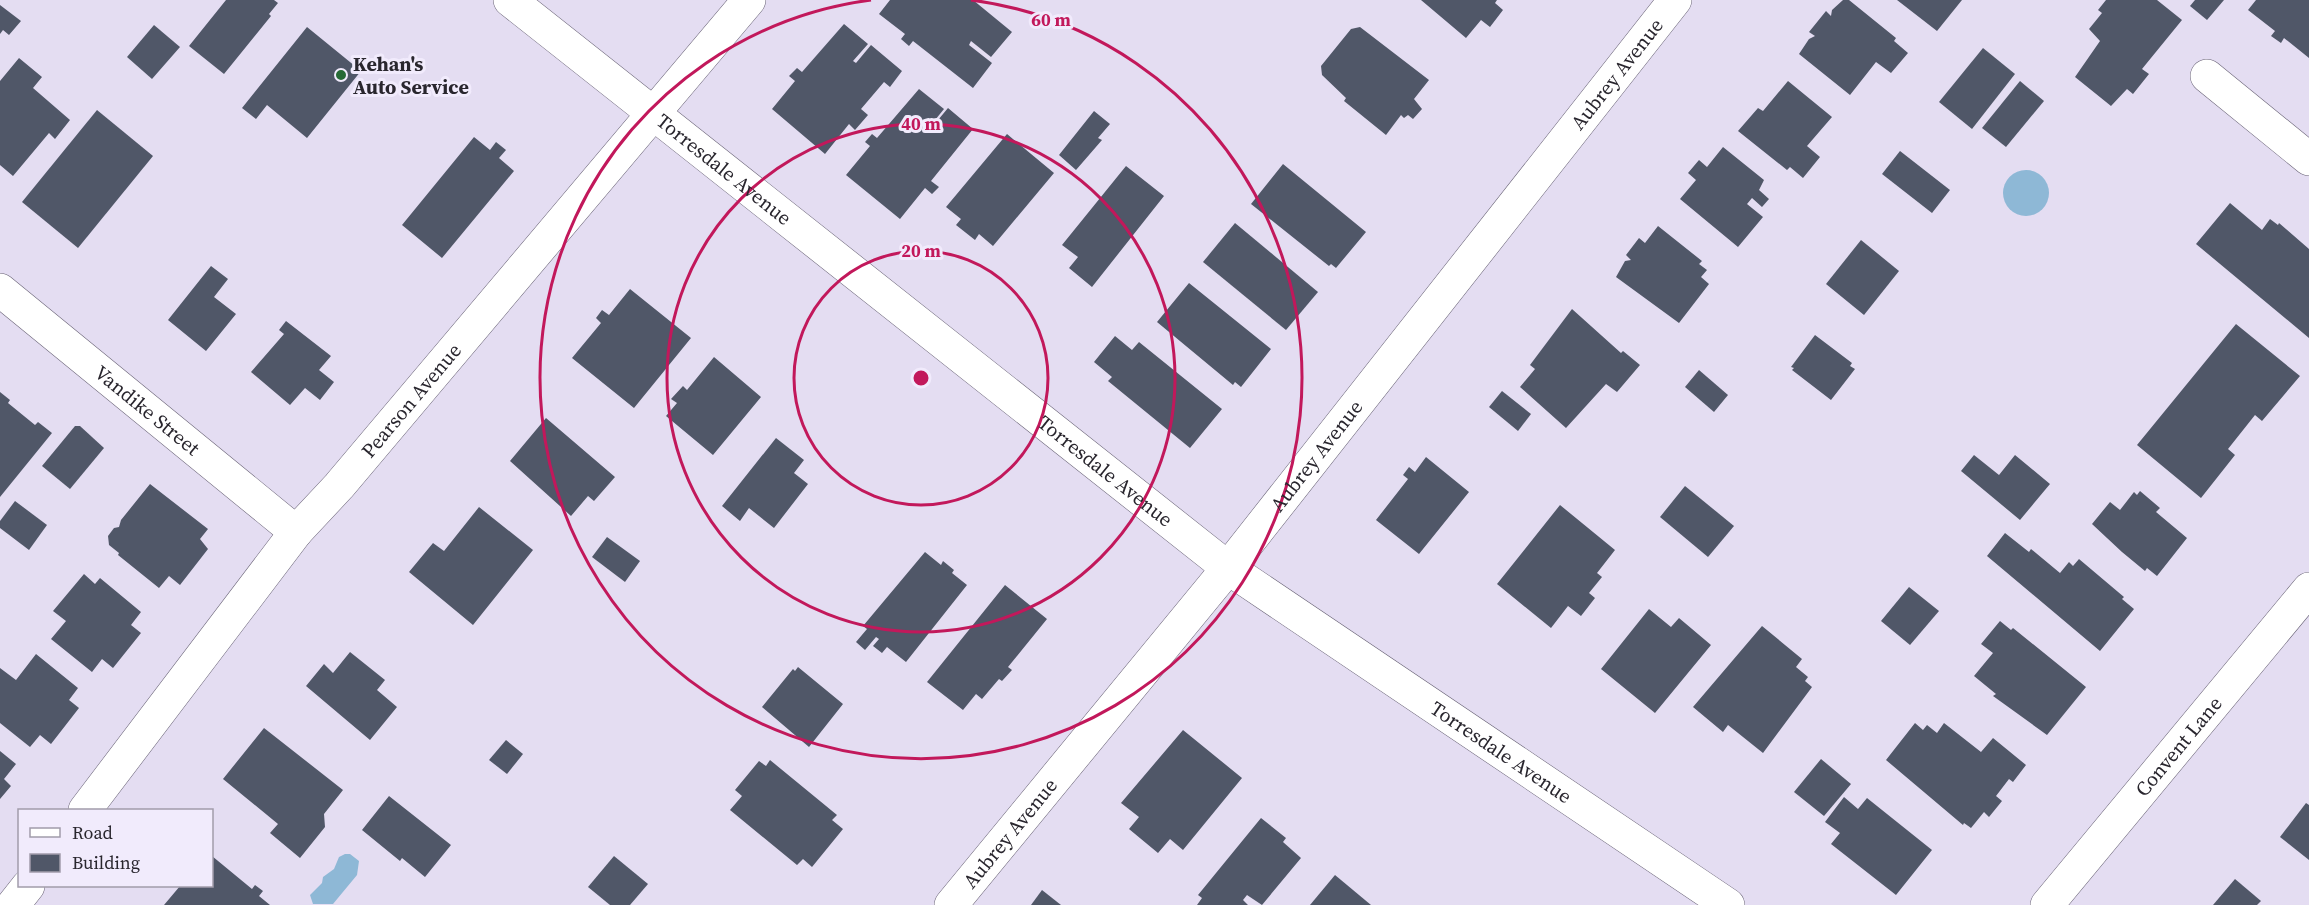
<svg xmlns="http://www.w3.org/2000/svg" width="2309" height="905" viewBox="0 0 2309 905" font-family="'Source Serif 4',serif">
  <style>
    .water { fill: #8eb8d6 }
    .building { fill: #505768 }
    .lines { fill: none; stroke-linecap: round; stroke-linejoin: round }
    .minor-casing { stroke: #696376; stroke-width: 34 }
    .minor { stroke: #fff; stroke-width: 33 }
    .ring { fill: none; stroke: #c2185b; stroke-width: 3 }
    .poi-dot { fill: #266a35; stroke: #f1ebfc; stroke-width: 2 }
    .labels { text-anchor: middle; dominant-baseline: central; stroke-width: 6; stroke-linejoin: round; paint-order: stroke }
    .poi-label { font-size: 20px; font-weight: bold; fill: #29262e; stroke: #f1ebfc; text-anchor: start }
    .street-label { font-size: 20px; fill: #29262e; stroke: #f1ebfc }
    .centre { fill: #c2185b; stroke: #f1ebfc; stroke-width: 3 }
    .ring-label { font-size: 18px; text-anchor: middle; font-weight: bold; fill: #c2185b; stroke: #f1ebfc; stroke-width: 6; stroke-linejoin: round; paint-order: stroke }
  </style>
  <rect width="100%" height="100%" fill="#e4ddf2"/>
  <g class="water">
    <circle cx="2026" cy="193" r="23"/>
    <path d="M345 854H350L359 861 357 875 333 904H313L310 895 322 883 323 877 334 869 339 857Z"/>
  </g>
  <g class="building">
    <path d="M226 0H274L278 3 269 14 271 16 224 74 189 46Z"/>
    <path d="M890 0H973L1012 32 991 57 971 41 969 45 992 63 973 88 913 41 909 46 901 39 905 34 879 14Z"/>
    <path d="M1421 0H1497L1495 3 1503 10 1490 27 1481 20 1466 38Z"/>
    <path d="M1843 0H1849L1896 38 1894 41 1908 53 1891 73 1876 62 1850 95 1799 54 1809 39 1815 36 1809 32 1826 11 1831 16 1832 10Z"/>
    <path d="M1897 0H1962L1937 31Z"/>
    <path d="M2106 0H2157L2182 20 2142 69 2149 74 2133 94 2127 89 2111 106 2075 77 2100 41 2089 29 2102 13 2098 10Z"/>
    <path d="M2195 0H2224L2207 20 2190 6Z"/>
    <path d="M2256 0H2309V58L2284 38 2281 43 2271 36 2275 31 2248 10Z"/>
    <path d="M0 5 21 21 9 35 3 30 0 34Z"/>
    <path d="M844 24 868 44 853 61 856 63 871 45 902 71 890 87 884 82 861 109 868 115 855 130 849 124 825 154 772 109 795 81 789 76 797 68 802 72Z"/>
    <path d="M154 25 180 47 152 79 127 57Z"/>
    <path d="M307 27 361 71 307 138 267 105 256 119 242 108Z"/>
    <path d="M1360 27 1429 80 1414 99 1422 109 1413 119 1408 115 1404 118 1401 115 1386 135 1344 101 1346 98 1322 75 1321 66 1351 29Z"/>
    <path d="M1983 48 2015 74 1972 129 1939 102Z"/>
    <path d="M19 58 42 77 33 88 70 120 55 139 49 133 13 176 0 165V81Z"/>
    <path d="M1788 81 1832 117 1807 146 1820 157 1803 178 1790 167 1787 170 1738 131 1758 108 1763 111Z"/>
    <path d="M2020 81 2044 101 2006 147 1982 128Z"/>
    <path d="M919 89 944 109 931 125 933 126 948 108 973 129 931 181 939 187 932 194 925 188 900 219 846 175 870 146 865 142 872 134 877 138Z"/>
    <path d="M97 110 153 156 78 248 22 202Z"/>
    <path d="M1094 111 1110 124 1098 138 1102 140 1076 170 1059 155Z"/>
    <path d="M1007 134 1054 173 993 246 979 234 975 240 956 225 961 219 946 207Z"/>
    <path d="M474 137 490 150 496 142 506 150 499 158 514 171 442 258 402 225Z"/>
    <path d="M1723 147 1764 180 1759 190 1769 199 1762 207 1752 198 1747 204 1763 217 1738 247 1680 199 1696 180 1688 173 1699 160 1707 167Z"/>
    <path d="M1900 151 1950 190 1932 213 1882 174Z"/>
    <path d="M1283 164 1366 232 1336 268 1331 264 1329 266 1251 204Z"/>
    <path d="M1126 166 1164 196 1092 287 1069 268 1078 257 1062 245Z"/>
    <path d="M2230 203 2262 230 2270 219 2278 225 2279 223 2309 249V338L2196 244Z"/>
    <path d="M1235 223 1318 292 1286 330 1203 262Z"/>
    <path d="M1658 226 1702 261 1699 264 1707 270 1701 277 1709 284 1679 323 1616 277 1625 261 1631 260 1626 255 1639 238 1645 243Z"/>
    <path d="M1861 240 1899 271 1864 315 1826 284Z"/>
    <path d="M211 266 228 279 214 297 236 314 206 351 168 320Z"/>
    <path d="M1189 283 1271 349 1241 387 1235 382 1233 385 1157 322Z"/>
    <path d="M630 289 691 338 634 408 572 358 601 323 596 318 602 310 609 315Z"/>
    <path d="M1572 309 1621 353 1623 351 1640 365 1617 392 1606 384 1566 428 1520 387 1535 369 1530 365Z"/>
    <path d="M286 321 331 356 319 370 334 382 320 400 305 388 290 405 251 372 284 334 279 330Z"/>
    <path d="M2236 324 2300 376 2262 421 2255 415 2228 449 2235 455 2201 498 2137 445Z"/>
    <path d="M1815 335 1852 363 1850 366 1855 369 1831 400 1792 370 1794 368 1791 367Z"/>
    <path d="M1115 336 1132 350 1139 342 1222 409 1190 448 1108 381 1112 377 1094 362Z"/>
    <path d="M714 357 761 397 713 455 666 416 677 403 671 399 683 386 687 390Z"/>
    <path d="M1699 370 1728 395 1714 412 1685 387Z"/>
    <path d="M1502 391 1531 414 1518 431 1489 407Z"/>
    <path d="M0 392 10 400 8 403 35 425 38 422 52 433 0 497Z"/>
    <path d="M546 418 615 477 594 501 588 496 571 516 510 461Z"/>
    <path d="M75 426H80L104 448 70 489 42 466Z"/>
    <path d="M776 438 804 460 794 473 808 484 774 528 749 508 740 521 722 506Z"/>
    <path d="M1974 455 1999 475 2015 455 2050 484 2020 520 1961 471Z"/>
    <path d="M1426 457 1469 492 1419 554 1376 520 1408 479 1403 475 1409 467 1415 472Z"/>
    <path d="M150 484 208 529 200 539 208 549 180 585 169 576 159 588 118 555 119 553 109 545 108 536 114 528 119 527 121 520Z"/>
    <path d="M1685 486 1734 526 1708 557 1660 517Z"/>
    <path d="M2140 491 2160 508 2156 512 2187 538 2157 576 2147 568 2145 571 2122 552 2092 524 2110 502 2120 510 2134 492 2137 495Z"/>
    <path d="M15 501 47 525 29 550 0 528V521Z"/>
    <path d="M1560 505 1615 550 1597 573 1602 577 1589 593 1595 598 1581 616 1568 606 1551 628 1497 584Z"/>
    <path d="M479 507 533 550 473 625 409 572 433 543 444 551Z"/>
    <path d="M2005 533 2029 552 2031 549 2060 573 2069 562 2073 566 2079 559 2124 597 2122 599 2134 609 2100 651 1987 556Z"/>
    <path d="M607 537 640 561 625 582 592 557Z"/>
    <path d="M925 552 941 565 943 561 954 570 952 573 967 585 906 662 887 647 882 653 873 646 879 639 876 637 865 650 856 642 867 629 863 626Z"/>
    <path d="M84 574 95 584 100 578 141 612 131 625 141 633 113 668 102 659 92 672 51 639 66 621 53 611Z"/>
    <path d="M1005 585 1047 619 1008 667 1012 670 1002 681 999 679 982 699 976 694 963 710 927 682Z"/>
    <path d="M1909 587 1939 611 1910 645 1881 621Z"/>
    <path d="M1649 609 1671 627 1679 618 1711 645 1655 713 1601 669Z"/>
    <path d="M2000 621 2011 630 2013 628 2086 687 2047 735 1993 696 1996 694 1974 676 1993 653 1981 644Z"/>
    <path d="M1762 626 1802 659 1796 667 1808 677 1805 681 1812 687 1763 753 1728 725 1723 732 1693 707Z"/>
    <path d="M350 652 385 680 377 690 397 707 370 740 306 686 324 664 333 673Z"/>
    <path d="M36 654 78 688 69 700 79 708 51 744 40 735 30 747 0 723V668L16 680Z"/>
    <path d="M798 667 843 704 809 747 762 707 793 669 795 671Z"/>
    <path d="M1915 723 1923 730 1927 725 1937 733 1944 723 1981 752 1993 738 2026 765 2013 782 2009 779 1996 796 2002 801 1989 817 1984 812 1971 828 1964 823 1963 825 1886 760Z"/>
    <path d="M264 728 343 790 324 814 325 827 300 858 270 833 278 824 223 779Z"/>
    <path d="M1183 730 1242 778 1183 850 1170 839 1158 853 1129 829 1139 817 1121 803Z"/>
    <path d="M506 740 523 754 507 774 489 760Z"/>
    <path d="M0 751 16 764 4 779 11 786 0 799Z"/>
    <path d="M1821 759 1851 784 1824 816 1794 792Z"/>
    <path d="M770 760 837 815 832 820 843 829 812 867 803 859 797 865 730 810 742 796 735 790 759 761 766 766Z"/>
    <path d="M389 796 451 845 425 877 402 858 400 861 362 830Z"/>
    <path d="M1844 797 1858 809 1867 798 1932 850 1896 895 1831 844 1840 833 1825 822Z"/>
    <path d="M2306 803 2309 805V860L2280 837Z"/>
    <path d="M1261 818 1286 838 1283 842 1301 858 1262 905 1247 895 1243 900 1248 905H1197L1202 898 1198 895Z"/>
    <path d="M212 856 252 889 255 885 263 891 259 896 270 905H164L180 886H212Z"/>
    <path d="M614 856 648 884 630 905H610L588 887Z"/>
    <path d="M1335 875 1371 905H1310Z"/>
    <path d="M2235 879 2261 901 2257 905H2213Z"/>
    <path d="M1042 890 1061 905H1031Z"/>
  </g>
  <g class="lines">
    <g class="minor-casing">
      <g id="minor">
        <path id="s1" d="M510 0 1228 568 1728 905"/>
        <path d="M2207 76 2309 159"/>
        <path id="s2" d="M0 290 296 532"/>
        <path id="s3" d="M85 810 296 532 339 486 749 0"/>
        <path d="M13 905 28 886"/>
        <path id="s4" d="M951 905 1228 568 1675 0"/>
        <path id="s5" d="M2047 905 2309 589"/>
      </g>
    </g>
    <use href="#minor" class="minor"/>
  </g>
  <g class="ring">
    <circle cx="921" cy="378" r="127"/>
    <circle cx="921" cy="378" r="254"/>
    <path d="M971 0A381 381 0 1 1 871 0"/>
  </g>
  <circle class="poi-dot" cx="341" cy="75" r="6"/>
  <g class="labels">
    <g class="poi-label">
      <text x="353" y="64">Kehan's<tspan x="353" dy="23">Auto Service</tspan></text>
    </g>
    <g class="street-label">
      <text stroke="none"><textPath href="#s4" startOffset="1065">Aubrey Avenue</textPath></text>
      <text stroke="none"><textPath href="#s1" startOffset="273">Torresdale Avenue</textPath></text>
      <text stroke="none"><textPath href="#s3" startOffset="524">Pearson Avenue</textPath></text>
      <text stroke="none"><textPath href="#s2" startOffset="190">Vandike Street</textPath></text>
      <text stroke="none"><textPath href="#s4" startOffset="579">Aubrey Avenue</textPath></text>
      <text stroke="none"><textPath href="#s1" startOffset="759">Torresdale Avenue</textPath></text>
      <text stroke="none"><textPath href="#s5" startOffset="206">Convent Lane</textPath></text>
      <text stroke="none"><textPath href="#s1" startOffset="1245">Torresdale Avenue</textPath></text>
      <text stroke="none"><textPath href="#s4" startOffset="93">Aubrey Avenue</textPath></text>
    </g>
  </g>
  <circle cx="921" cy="378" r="9" class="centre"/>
  <g class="ring-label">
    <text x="1051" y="26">60 m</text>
    <text x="921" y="130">40 m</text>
    <text x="921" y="257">20 m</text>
  </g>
  <rect x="18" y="809" width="195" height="78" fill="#f1ebfc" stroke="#a19caa" stroke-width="1.5"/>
  <rect x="30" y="828" width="30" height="9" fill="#ffffff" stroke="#a19caa" stroke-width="1.5"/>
  <text x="72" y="839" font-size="18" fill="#29262e">Road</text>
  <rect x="30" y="854" width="30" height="18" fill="#505768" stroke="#a19caa" stroke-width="1.5"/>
  <text x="72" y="869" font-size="18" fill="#29262e">Building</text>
</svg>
